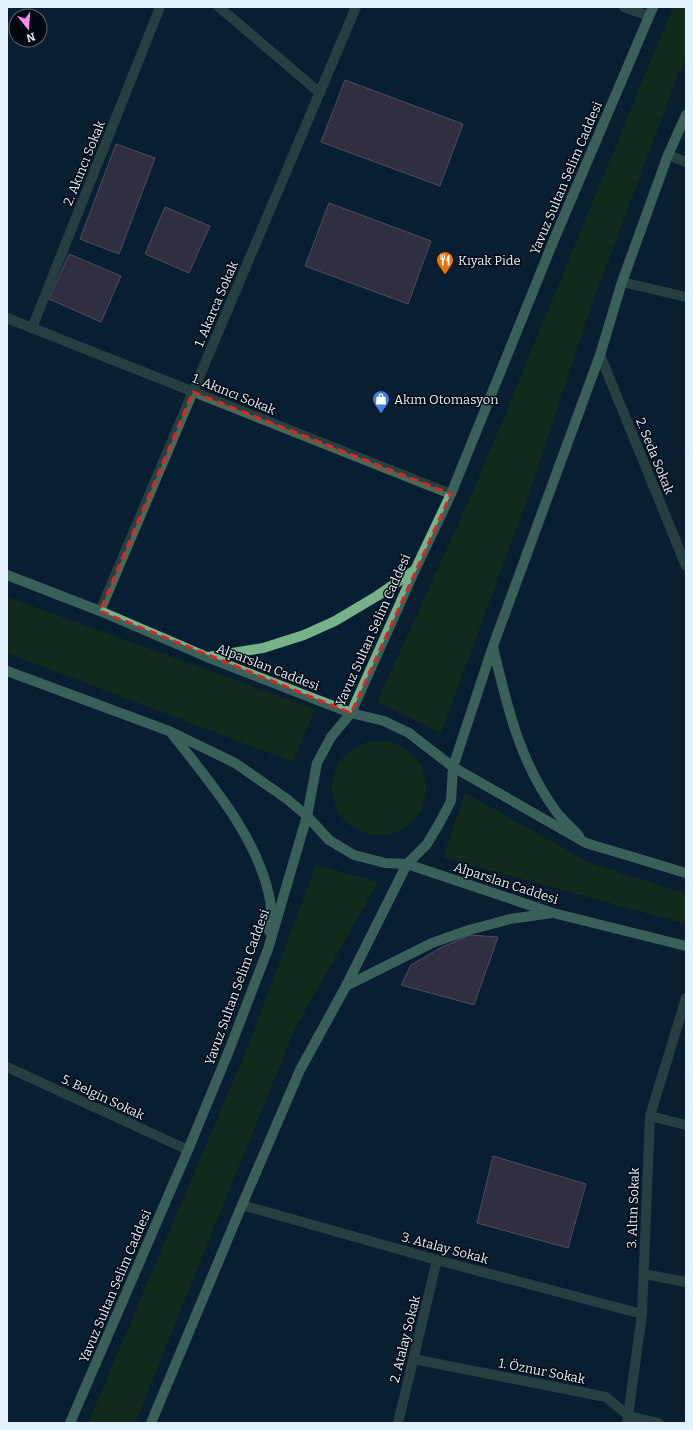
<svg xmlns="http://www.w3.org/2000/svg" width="693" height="1430" viewBox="0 0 693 1430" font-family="Bitter,serif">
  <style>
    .green { fill: #213900 }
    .building { fill: #614454; stroke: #a48395 }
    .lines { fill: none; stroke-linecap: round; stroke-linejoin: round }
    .minor { stroke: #4c6754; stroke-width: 10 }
    .primary { stroke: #78b28b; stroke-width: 10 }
    .marked { fill: none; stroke: #d62828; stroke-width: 3; stroke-dasharray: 8 5; stroke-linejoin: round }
    .labels { text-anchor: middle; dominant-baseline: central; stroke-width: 3; stroke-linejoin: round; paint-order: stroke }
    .street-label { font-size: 13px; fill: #e3f1fe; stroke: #020810 }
    .poi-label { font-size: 13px; fill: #e3f1fe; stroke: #020810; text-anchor: start }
  </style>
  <rect width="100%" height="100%" fill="#071f32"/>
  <g class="green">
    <path d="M673 7H686V58L679 72 592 304 527 500 441 733 377 702 475 487Z"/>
    <path d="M7 597 315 709 293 762 7 653Z"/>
    <circle cx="379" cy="788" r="47"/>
    <path d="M465 793 590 863 686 894V924L443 857Z"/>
    <path d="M316 865 378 882 295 1028 135 1423H88L250 1041Z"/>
  </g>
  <g class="building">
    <path d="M345 80 463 124 440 186 321 142Z"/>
    <path d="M116 144 155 158 119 254 80 239Z"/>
    <path d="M329 203 431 241 408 304 305 266Z"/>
    <path d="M165 207 210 226 189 273 145 254Z"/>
    <path d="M69 254 121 276 101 322 49 299Z"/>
    <path d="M470 935 498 937 474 1005 401 985 411 965 440 948Z"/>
    <path d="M493 1156 586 1184 568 1248 477 1223Z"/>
  </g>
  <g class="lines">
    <g class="minor">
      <path d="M219 7 320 93"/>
      <path d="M624 7 649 16"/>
      <path d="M668 155 686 162"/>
      <path d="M622 282 686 297"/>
      <path d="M7 318 451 494"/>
      <path d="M32 328 160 7"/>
      <path d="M600 355 686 566"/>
      <path d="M100 611 356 7"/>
      <path d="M7 1067 188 1150"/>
      <path d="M650 1116 686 1125"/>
      <path d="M242 1205 437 1260 642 1314"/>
      <path d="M644 1274 686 1282"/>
      <path d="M413 1359 606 1397 629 1416 659 1423"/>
      <path d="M398 1423 437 1260"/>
      <path d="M627 1423 642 1314 650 1116 686 998"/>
    </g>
    <g class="primary">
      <path d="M7 575 100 611 207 657 351 713 384 721 409 733 453 767 586 843 686 873"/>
      <path d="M493 647C507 706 520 764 558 814 565 822 573 829 579 836"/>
      <path d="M208 657 263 648 304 635 335 621 377 596 415 570"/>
      <path d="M7 671 169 731 235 763 287 799 307 816 329 840 354 855 385 863 407 864 553 913 686 946"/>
      <path d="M172 734C210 782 259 839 270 900 272 910 270 921 269 931"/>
      <path d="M346 986 432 943 469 930 510 919 552 913"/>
      <path d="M70 1423 188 1150 228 1053 268 949 307 816 317 763 331 737 351 713 415 570 451 494 553 242 653 7"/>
      <path d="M151 1423 242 1205 300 1070 346 986 407 864 427 844 440 822 451 801 453 767 493 646 600 355 622 282 668 155 686 115"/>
    </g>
  </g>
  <path d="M0 0H693V1430H0ZM193 392 451 494 351 713 100 611Z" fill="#071f32" fill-opacity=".55" fill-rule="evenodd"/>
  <path class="marked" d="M193 392 451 494 351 713 100 611Z"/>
  <defs>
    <g id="restaurant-pin" transform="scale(0.9)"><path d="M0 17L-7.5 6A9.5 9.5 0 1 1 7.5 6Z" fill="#e8710a" stroke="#020810"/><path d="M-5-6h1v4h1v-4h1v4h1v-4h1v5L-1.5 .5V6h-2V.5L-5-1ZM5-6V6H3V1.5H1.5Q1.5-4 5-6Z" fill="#fff"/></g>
    <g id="shop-pin" transform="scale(0.9)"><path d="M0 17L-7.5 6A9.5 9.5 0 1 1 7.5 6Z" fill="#3f7fe0" stroke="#020810"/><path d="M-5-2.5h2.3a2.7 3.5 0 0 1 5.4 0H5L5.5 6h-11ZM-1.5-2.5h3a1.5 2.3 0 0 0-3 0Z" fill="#fff"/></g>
  </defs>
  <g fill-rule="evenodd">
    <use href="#restaurant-pin" x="445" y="260"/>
    <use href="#shop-pin" x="381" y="399"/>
  </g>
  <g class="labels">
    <g class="street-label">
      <text transform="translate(84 163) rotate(-68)">2. Akıncı Sokak</text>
      <text transform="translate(566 178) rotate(-67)">Yavuz Sultan Selim Caddesi</text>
      <text transform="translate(216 304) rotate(-67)">1. Akarca Sokak</text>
      <text transform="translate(234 394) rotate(22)">1. Akıncı Sokak</text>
      <text transform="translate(655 456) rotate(68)">2. Seda Sokak</text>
      <text transform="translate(373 630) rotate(-66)">Yavuz Sultan Selim Caddesi</text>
      <text transform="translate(268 667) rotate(21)">Alparslan Caddesi</text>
      <text transform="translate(506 883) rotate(18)">Alparslan Caddesi</text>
      <text transform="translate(237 987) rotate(-70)">Yavuz Sultan Selim Caddesi</text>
      <text transform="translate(103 1097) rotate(25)">5. Belgin Sokak</text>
      <text transform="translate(633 1208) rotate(-88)">3. Altın Sokak</text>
      <text transform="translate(445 1248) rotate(15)">3. Atalay Sokak</text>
      <text transform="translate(115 1286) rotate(-67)">Yavuz Sultan Selim Caddesi</text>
      <text transform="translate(405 1339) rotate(-76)">2. Atalay Sokak</text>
      <text transform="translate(542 1371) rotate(11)">1. Öznur Sokak</text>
    </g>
    <g class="poi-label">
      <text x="458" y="260">Kıyak Pide</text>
      <text x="394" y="399">Akım Otomasyon</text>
    </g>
  </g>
  <rect width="693" height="1430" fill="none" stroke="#e3f1fe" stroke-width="16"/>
  <g transform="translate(28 28) rotate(163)"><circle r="19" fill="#020810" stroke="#5c656f"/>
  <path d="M0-3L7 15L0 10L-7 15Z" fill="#f888eb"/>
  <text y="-6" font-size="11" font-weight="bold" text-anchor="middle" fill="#e3f1fe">N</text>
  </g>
</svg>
